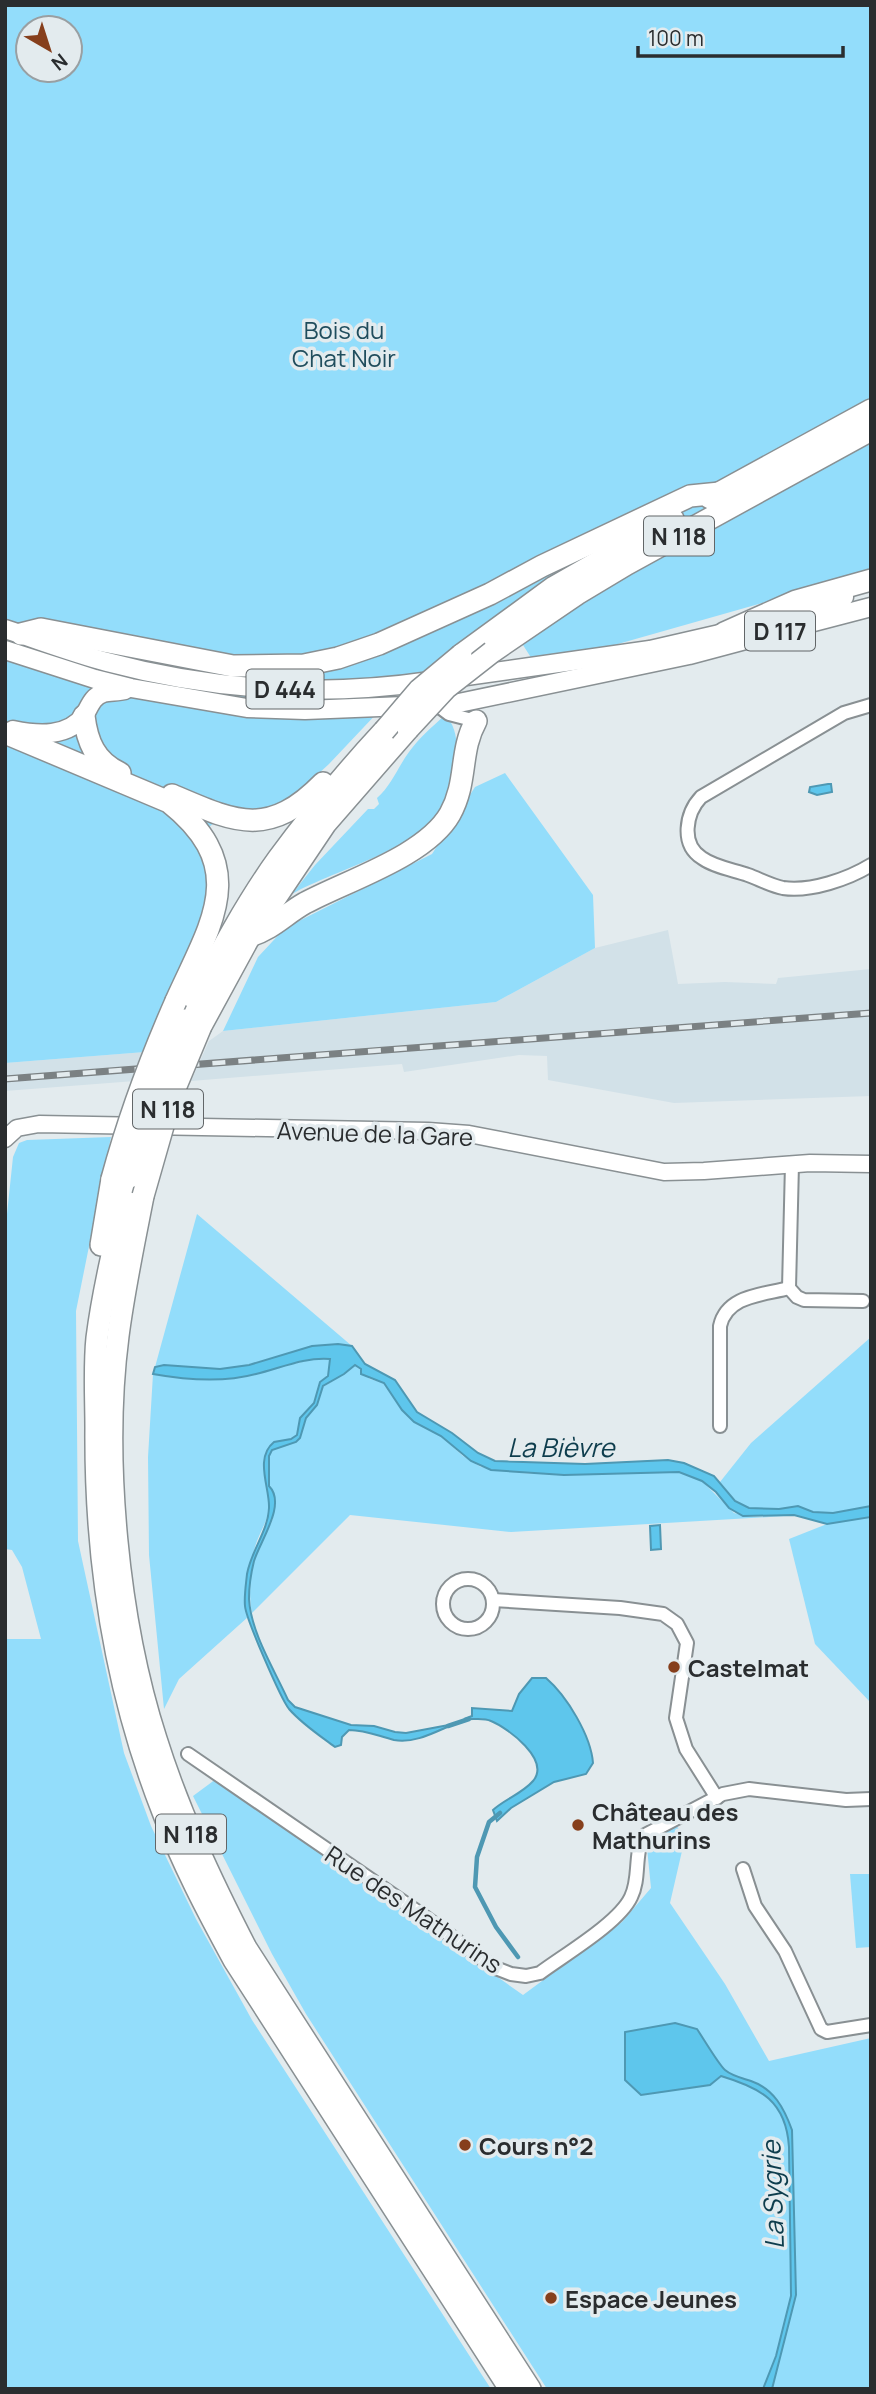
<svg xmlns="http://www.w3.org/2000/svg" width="876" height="2394" viewBox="0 0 876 2394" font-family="Manrope,sans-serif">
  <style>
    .built { fill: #d2e1e8 }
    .green { fill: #93ddfb; fill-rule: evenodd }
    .water { fill: #5ec6ec; stroke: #4e98b3; stroke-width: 2 }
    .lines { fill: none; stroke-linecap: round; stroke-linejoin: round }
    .stream { stroke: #4e98b3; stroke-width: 4.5 }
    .street-casing { stroke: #899093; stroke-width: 16 }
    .secondary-casing { stroke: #899093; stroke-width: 19 }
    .primary-casing { stroke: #899093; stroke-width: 21 }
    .highway-casing { stroke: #899093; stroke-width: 24 }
    .street { stroke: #fff; stroke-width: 12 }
    .secondary { stroke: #fff; stroke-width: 16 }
    .primary { stroke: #fff; stroke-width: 18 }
    .highway { stroke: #fff; stroke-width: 21 }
    .rail-casing { stroke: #7b8183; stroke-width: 7 }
    .rail { stroke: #e3ebee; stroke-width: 4.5; stroke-dasharray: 13; stroke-linecap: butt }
    .highway-bridge-casing { stroke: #899093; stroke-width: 24; stroke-linecap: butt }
    .highway-bridge { stroke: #fff; stroke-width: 21 }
    .poi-dot { fill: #863f1c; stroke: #e3ebee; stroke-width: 2.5 }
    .labels { text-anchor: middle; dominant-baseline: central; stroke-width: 7; stroke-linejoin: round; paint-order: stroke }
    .shield { fill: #e3ebee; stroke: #626668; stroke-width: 2 }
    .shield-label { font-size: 23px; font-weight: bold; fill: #2a2d2f }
    .park-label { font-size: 24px; fill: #204d5d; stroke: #e3ebee }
    .street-label { font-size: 24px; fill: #2a2d2f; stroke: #e3ebee }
    .poi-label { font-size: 24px; font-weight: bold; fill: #2a2d2f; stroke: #e3ebee; text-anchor: start }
    .water-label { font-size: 26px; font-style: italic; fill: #0e3d4d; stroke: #e3ebee }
  </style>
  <rect width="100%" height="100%" fill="#e3ebee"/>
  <g class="built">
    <path d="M668 930 678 984 725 982 776 984 778 978 871 969V1096L674 1103 548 1080 547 1056 519 1055 404 1072 402 1064 191 1081 209 1041 223 1031 496 1002 595 948Z"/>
    <path d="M145 1052 135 1081 5 1091V1063Z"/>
  </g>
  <g class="green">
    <path d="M5 5H871V572L537 667 523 645 414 674 329 764 281 808 226 812 198 837 212 871V905L145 1052 5 1063ZM28 28H70V70H28Z"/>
    <path d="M445 715C458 727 458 749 455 765 453 775 452 787 449 797 430 847 335 869 292 894L315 865 368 809H374L379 804 377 798C391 786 398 767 409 752 419 738 432 727 445 715Z"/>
    <path d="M505 773 593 895 595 948 496 1002 223 1031 258 957 285 928 432 854 475 787Z"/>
    <path d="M111 1137 76 1311 78 1541 124 1753 151 1826 196 1919 252 2020 491 2389H5V1639H41L22 1567 12 1550 5 1549 7 1214 13 1157 19 1143 27 1140Z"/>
    <path d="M197 1214 352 1346C305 1340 265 1366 219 1369 198 1370 175 1363 155 1367Z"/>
    <path d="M871 1337V1506L833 1513 813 1512 798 1506 779 1509 749 1508 735 1500 720 1482 751 1443Z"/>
    <path d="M318 1358H331L328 1377 320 1382 314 1403 300 1418 297 1435 291 1439 274 1442C258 1462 268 1482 269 1505 269 1521 259 1532 255 1547 250 1565 243 1599 248 1617L179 1679 164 1709 149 1555 148 1457 153 1374 193 1379 235 1378Z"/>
    <path d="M355 1365 370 1379 384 1383 402 1410 414 1422 441 1436 463 1456 481 1467 521 1473 564 1475 679 1472 702 1481 734 1513 751 1517 787 1516 511 1532 350 1515 252 1613C247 1587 252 1561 263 1537 266 1531 272 1524 273 1517 277 1500 261 1468 271 1452 275 1444 288 1444 296 1442 301 1434 302 1423 307 1416 316 1403 318 1403 323 1387L344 1374Z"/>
    <path d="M871 1517V1703L815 1644 789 1539 827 1524Z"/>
    <path d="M216 1779 523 1995 622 1922 651 1888 647 1848 657 1836 676 1825 685 1838 670 1903 725 1984 769 2061 871 2038V2389H547L306 2014 272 1954 193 1796Z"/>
    <path d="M850 1874H871V1947L856 1948Z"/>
  </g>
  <g class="water">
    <path d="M828 784H831L832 792 817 795 809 792 810 787Z"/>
    <path d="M338 1344 352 1346 365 1364 395 1380 417 1412 452 1433 478 1453 495 1461 585 1464 668 1460 684 1463 714 1476 735 1501 749 1508 779 1509 798 1506 813 1512 833 1513 871 1506V1517L827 1524 794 1515 743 1516 729 1508 716 1492 702 1481 679 1472 564 1475 491 1470 471 1461 441 1436 414 1422 402 1410 384 1383 361 1374V1369L355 1365 344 1374 323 1386 317 1405 306 1418 300 1438 296 1442 272 1450 269 1456V1486C287 1504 260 1541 254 1561 251 1573 249 1586 249 1599 251 1633 274 1669 288 1700L295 1707 351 1725 374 1726 395 1732 406 1733 454 1724C435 1732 414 1744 394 1740 378 1736 366 1730 349 1730L342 1737 341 1745 335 1747C319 1735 302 1724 289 1709 281 1699 246 1619 245 1606 244 1596 246 1584 247 1574 251 1551 268 1531 269 1508 270 1488 254 1458 274 1442L291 1439 297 1435 300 1418 314 1403 320 1382 328 1376 330 1359C304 1357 281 1368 256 1374 223 1383 186 1380 153 1374L155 1367 164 1365 220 1369 249 1365 312 1346Z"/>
    <path d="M660 1525 661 1549 651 1550 650 1526Z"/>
    <path d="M532 1678H546C567 1696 591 1736 593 1763L586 1774 554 1782 511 1808 497 1821 493 1810C505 1799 523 1793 533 1781 551 1760 508 1728 491 1721 483 1717 472 1720 464 1719L472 1716V1708L512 1711 519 1694Z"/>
    <path d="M675 2023 697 2029C703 2038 719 2065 725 2070 732 2076 742 2078 751 2081 774 2089 784 2108 792 2130L796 2295 772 2389H763L776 2356 791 2296 789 2147C786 2101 761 2088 721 2076L710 2085 641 2095 625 2080V2032Z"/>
  </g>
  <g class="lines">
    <g class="stream">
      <path d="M448 1726 469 1719"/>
      <path d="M500 1813 489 1822 477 1857 475 1887 496 1927 518 1957"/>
    </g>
    <g class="street-casing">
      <g id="street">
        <path d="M437 705 449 714 476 721"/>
        <path d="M871 705 844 713 701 797C686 813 680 844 702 858 714 867 734 870 748 875 759 879 772 886 783 888 811 892 848 879 871 865"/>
        <path d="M792 1164 789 1288 797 1297 804 1300 863 1301"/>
        <path d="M720 1426V1326C727 1295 763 1295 789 1288"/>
        <circle cx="468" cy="1604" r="25"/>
        <path d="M493 1600 620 1608 663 1614 677 1624 687 1643 676 1718 686 1749 717 1798"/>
        <path d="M188 1754 421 1914 493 1967 511 1974 526 1976 540 1973C564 1955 619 1923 631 1897 641 1877 633 1853 645 1835L723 1794 749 1789 846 1800 871 1799"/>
        <path d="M743 1869 755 1906 785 1951 821 2029 827 2032 871 2025"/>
      </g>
    </g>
    <g class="secondary-casing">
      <path id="secondary" d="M5 1139 17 1128 39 1124 428 1131 469 1134 664 1172 704 1171 810 1163 871 1164"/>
    </g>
    <g class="primary-casing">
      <g id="primary">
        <path d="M5 629C39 640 73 653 107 662 212 690 323 697 431 681"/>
        <path d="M779 631 871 607"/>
        <path d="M5 650 95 679 131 688 247 708 305 710 454 704 689 655 749 639"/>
        <path d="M459 677 650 650 724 633H737L844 597"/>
        <path d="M13 730C37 735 69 738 85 714 90 706 92 697 103 693 109 691 118 692 125 690"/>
      </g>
    </g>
    <g class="highway-casing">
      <g id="highway">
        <path d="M710 498 871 410"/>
        <path d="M724 633 796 601 871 580"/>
        <path d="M21 634 41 629 233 666 304 665 338 658 379 644 490 594 542 566 690 496 720 493"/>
        <path d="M492 652 577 594 627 564 871 430"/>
        <path d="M461 655 554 587 673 519"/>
        <path d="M84 716C87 741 95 762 120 773"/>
        <path d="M5 733 169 802C252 868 211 923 176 1001"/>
        <path d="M172 795C235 822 268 839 323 783"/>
        <path d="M250 936C274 928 284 915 305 903 348 880 426 856 450 814 468 782 459 751 476 721"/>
        <path d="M184 1020C213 966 242 909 278 859 311 814 346 772 384 731"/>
        <path d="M201 1026 250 936 326 823 408 729"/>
        <path d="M130 1177C118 1230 104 1284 97 1338 94 1367 96 1399 96 1428 95 1559 115 1690 163 1812 182 1863 208 1912 234 1960L510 2389"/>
        <path d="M143 1196C134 1242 124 1289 118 1336 102 1459 118 1621 156 1739 179 1812 211 1880 246 1948L530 2389"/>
        <path d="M101 1245 112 1179"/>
      </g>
    </g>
    <use href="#street" class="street"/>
    <use href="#secondary" class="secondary"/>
    <use href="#primary" class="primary"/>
    <use href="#highway" class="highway"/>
    <g class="rail-casing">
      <path id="rail" d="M5 1079 871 1013"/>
    </g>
    <use href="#rail" class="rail"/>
    <g class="highway-bridge-casing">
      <g id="highway-bridge">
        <path d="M408 729 446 688 492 652"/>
        <path d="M384 731 419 690 461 655"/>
        <path d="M130 1177 144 1123 184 1020"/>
        <path d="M112 1179C129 1116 150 1060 176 1001"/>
        <path d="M143 1196 171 1098 201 1026"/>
      </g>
    </g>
    <use href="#highway-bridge" class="highway-bridge"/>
  </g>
  <g class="poi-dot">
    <circle cx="674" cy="1667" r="7"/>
    <circle cx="578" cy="1825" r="7"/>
    <circle cx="465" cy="2145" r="7"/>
    <circle cx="551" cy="2298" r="7"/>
  </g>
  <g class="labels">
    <g class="shield">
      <rect x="644" y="516.5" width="70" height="39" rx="5"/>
      <rect x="745" y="611.5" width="70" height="39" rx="5"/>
      <rect x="246.5" y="669.5" width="77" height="39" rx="5"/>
      <rect x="133" y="1089.5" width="70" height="39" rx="5"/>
      <rect x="156" y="1814.5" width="70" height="39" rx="5"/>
    </g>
    <g class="shield-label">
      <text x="679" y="536">N 118</text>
      <text x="780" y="631">D 117</text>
      <text x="285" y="689">D 444</text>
      <text x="168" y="1109">N 118</text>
      <text x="191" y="1834">N 118</text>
    </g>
    <g class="park-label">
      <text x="344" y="329">Bois du<tspan x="344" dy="28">Chat Noir</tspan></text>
    </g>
    <g class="street-label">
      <text transform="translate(375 1133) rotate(2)">Avenue de la Gare</text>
      <text transform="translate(414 1909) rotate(34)">Rue des Mathurins</text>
    </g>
    <g class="poi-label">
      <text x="688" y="1667">Castelmat</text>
      <text x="592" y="1811">Château des<tspan x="592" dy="28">Mathurins</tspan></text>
      <text x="479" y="2145">Cours n°2</text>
      <text x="565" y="2298">Espace Jeunes</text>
    </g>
    <g class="water-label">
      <text x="561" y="1447">La Bièvre</text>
      <text transform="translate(772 2195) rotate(-92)">La Sygrie</text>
    </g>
  </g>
  <rect width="876" height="2394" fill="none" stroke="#2a2d2f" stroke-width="14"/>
  <g transform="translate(49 49) rotate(141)"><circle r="33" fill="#e3ebee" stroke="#999fa2" stroke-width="2"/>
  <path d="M0-5L12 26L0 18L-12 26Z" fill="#863f1c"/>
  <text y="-10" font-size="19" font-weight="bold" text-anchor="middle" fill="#2a2d2f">N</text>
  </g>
  <path d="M638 46v10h205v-10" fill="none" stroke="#2a2d2f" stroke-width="3.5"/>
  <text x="648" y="46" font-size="21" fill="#2a2d2f" stroke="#e3ebee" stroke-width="5" paint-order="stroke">100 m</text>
</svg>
